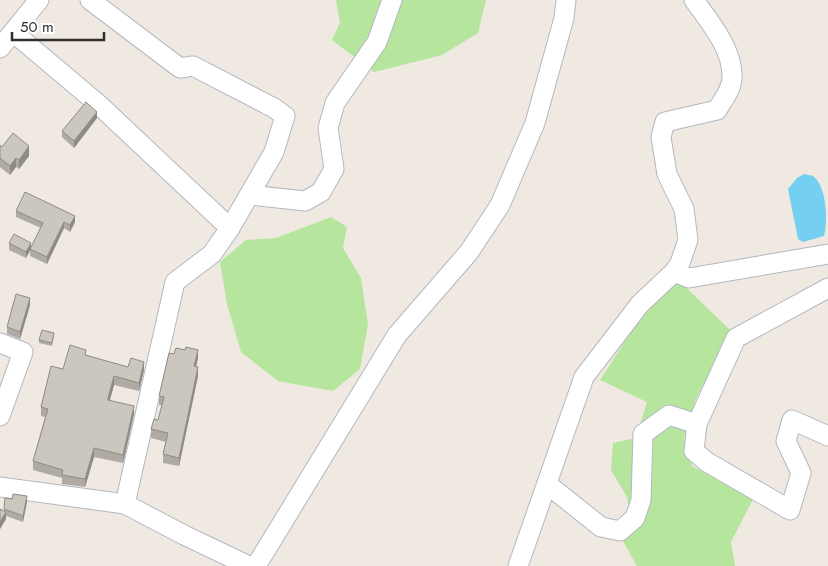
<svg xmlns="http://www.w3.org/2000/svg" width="828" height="566" viewBox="0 0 828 566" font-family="Jost,sans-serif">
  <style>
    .green { fill: #b6e59e }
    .water { fill: #75cff0 }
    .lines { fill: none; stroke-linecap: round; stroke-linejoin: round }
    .minor-casing { stroke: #b4b7c1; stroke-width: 21 }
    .minor { stroke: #fff; stroke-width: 19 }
    .wall { fill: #afaba4 }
    .shaded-wall { fill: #8e8b86 }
    .building { fill: #cbc7bf; stroke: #8e8b86 }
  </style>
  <rect width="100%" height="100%" fill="#efe9e1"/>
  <g class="green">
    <path d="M336 0H486L478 33 442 55 374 72 332 40 340 23Z"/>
    <path d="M331 217 347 227 343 248 361 278 368 324 360 369 333 391 278 381 241 352 227 304 220 262 246 240 276 238Z"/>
    <path d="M676 278 731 331 696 399 684 438 692 466 753 499 731 542 735 566H637L623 541 632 533 627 497 611 470 613 443 636 438 647 402 600 380 644 312Z"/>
  </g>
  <path class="water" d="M804 174 813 176C827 187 828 221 824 236L803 242 798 239 788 189 797 178Z"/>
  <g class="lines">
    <g class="minor-casing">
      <g id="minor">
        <path d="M90 0 180 68 193 66 274 108 285 116 274 152 230 228 212 254 175 282 125 504"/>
        <path d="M14 33 97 103 230 228"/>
        <path d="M0 48 39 0"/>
        <path d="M250 195 305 201 321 192 334 169 328 128 335 103 377 42 392 0"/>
        <path d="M674 272 689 278 828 254"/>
        <path d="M828 288 736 338 697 424 694 451 707 462 790 510 801 473 786 441 792 420 828 436"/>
        <path d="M0 343 23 352 0 416"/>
        <path d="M547 484 601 527 620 531 635 518 641 500 643 434 669 415 697 424"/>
        <path d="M0 487 125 504 184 535 249 566"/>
        <path d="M256 566 397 335 469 252 500 205 535 123 564 18 566 0"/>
        <path d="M518 566 584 377 640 304 674 272 680 263 688 240 684 209 667 174 661 137 665 122 717 110C723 100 733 88 732 75 732 48 709 21 694 0"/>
      </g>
    </g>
    <use href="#minor" class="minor"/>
  </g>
  <g class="wall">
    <path d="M97 118 74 148 62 137V131Z"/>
    <path d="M0 145 2 147 29 156 19 169 16 167 10 175 0 167Z"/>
    <path d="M16 211 75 222 70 232 64 228 47 264 30 256V250L26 258 9 250V243L31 249 41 228 16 217Z"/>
    <path d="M30 305 20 339 7 334V327Z"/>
    <path d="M54 336 52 346 39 343V340Z"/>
    <path d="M174 354 198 358 196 367 198 376 179 466 163 463V454L166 442 151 438V429L158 420 162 405H159V396Z"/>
    <path d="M86 355 128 367 144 370 139 391 114 385 110 400 134 414 123 463 94 457 85 487 62 484V478L33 470V461L45 417 41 416V407L63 369Z"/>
    <path d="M5 498 27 502 23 522 6 516V519L0 529V509L4 511Z"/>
  </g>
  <g class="shaded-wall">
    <path d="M97 112V118L74 148V141Z"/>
    <path d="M29 146V156L19 169V160Z"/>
    <path d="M16 158V167L10 175V166Z"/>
    <path d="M75 216V222L70 232V225Z"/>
    <path d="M64 222V228L47 264V257Z"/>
    <path d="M31 243V249L26 258V252Z"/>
    <path d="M30 298V305L20 339V332Z"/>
    <path d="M198 350V358L194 375V366Z"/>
    <path d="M144 362V370L139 391V383Z"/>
    <path d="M198 367V376L179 466V458Z"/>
    <path d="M114 376V385L108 406V398Z"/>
    <path d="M134 406V414L123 463V455Z"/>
    <path d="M94 448V457L85 487V479Z"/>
    <path d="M27 496V502L23 522V516Z"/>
    <path d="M6 512V519L0 529V522Z"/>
  </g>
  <g class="building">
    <path d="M86 102 97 112 74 141 62 131Z"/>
    <path d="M13 133 29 146 19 160 16 158 10 166 0 158V145L2 147Z"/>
    <path d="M25 192 75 216 70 225 64 222 47 257 30 249 43 223 16 211Z"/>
    <path d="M14 234 31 243 26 252 9 243Z"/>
    <path d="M16 294 30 298 20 332 7 327Z"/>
    <path d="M42 330 54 333 52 343 39 340Z"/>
    <path d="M70 345 86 350 85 355 128 367 131 358 144 362 139 383 114 376 108 398V400L134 406 123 455 94 448 85 479 62 475 63 470 33 461 48 409 41 407 51 366 63 369Z"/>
    <path d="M186 347 198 350 194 366 198 367 179 458 163 454 168 433 151 429 154 419 158 420 164 397 159 396 169 353 174 354 176 348 185 350Z"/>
    <path d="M13 494 27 496 23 516 4 509 5 498 12 499Z"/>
    <path d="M0 509 6 512 0 522Z"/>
  </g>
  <path d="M12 32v8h92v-8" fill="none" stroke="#2e2e2e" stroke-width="2.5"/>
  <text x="20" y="32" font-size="15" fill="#2e2e2e" stroke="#ffffff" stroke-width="4" paint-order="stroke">50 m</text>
</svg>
